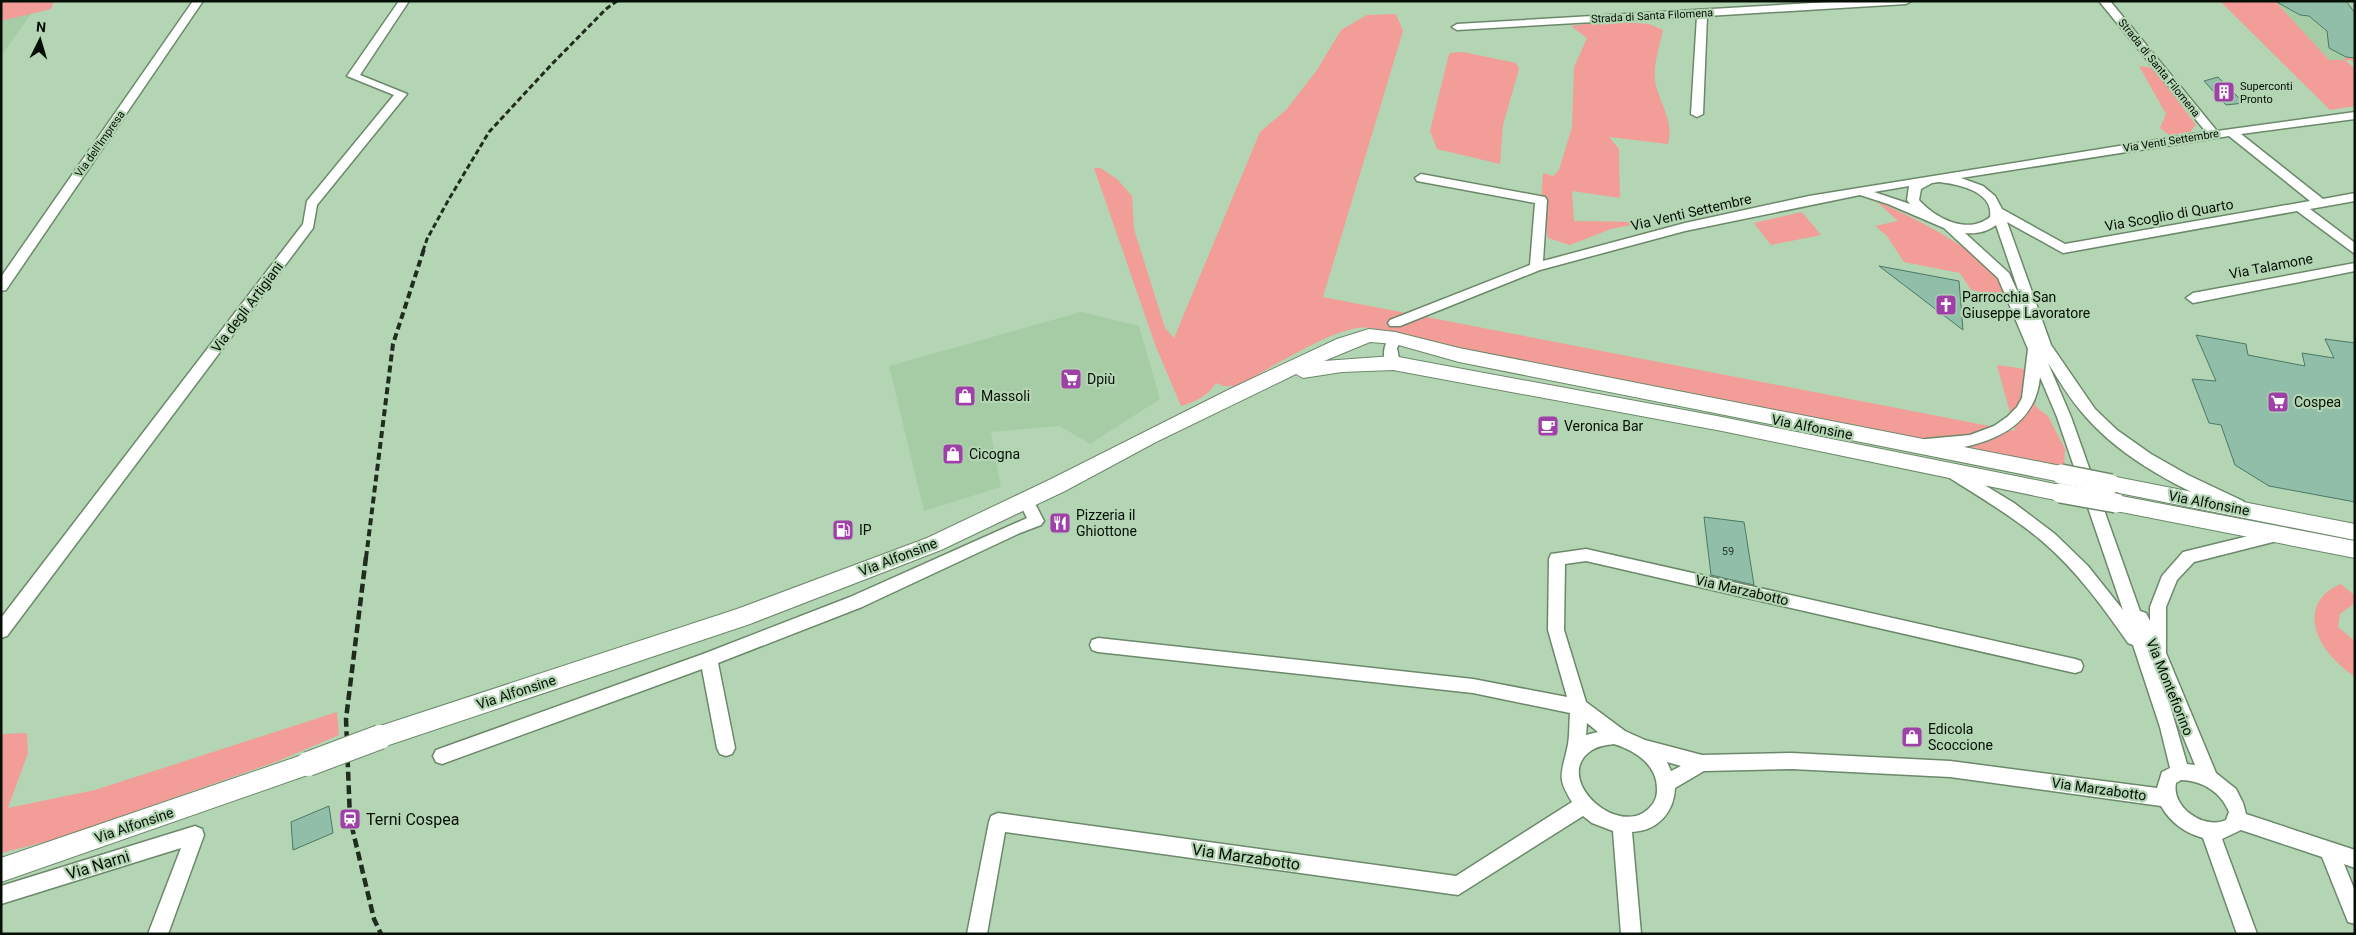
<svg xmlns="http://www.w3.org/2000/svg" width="2356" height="935" viewBox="0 0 2356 935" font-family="Roboto,sans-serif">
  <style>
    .built { fill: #a6cca5 }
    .green { fill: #f29d97 }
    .building { fill: #90bea8; stroke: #4d7965 }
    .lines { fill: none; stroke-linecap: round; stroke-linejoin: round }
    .minor-casing { stroke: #6b896a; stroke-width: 3 }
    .major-casing { stroke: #6b896a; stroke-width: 2 }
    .minor { fill: #fff; fill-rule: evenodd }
    .major { fill: #fff; fill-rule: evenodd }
    .rail-far2 { stroke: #1f2d1f; stroke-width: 3; stroke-dasharray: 5.5 3; stroke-linecap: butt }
    .rail-far1 { stroke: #1f2d1f; stroke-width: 4; stroke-dasharray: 7 4; stroke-linecap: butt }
    .rail { stroke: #1f2d1f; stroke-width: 4.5; stroke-dasharray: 9 4.5; stroke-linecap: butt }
    .major-bridge-far1-casing { stroke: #6b896a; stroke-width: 22; stroke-linecap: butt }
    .major-bridge-casing { stroke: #6b896a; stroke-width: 26; stroke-linecap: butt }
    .major-bridge-far1 { stroke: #fff; stroke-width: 19 }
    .major-bridge { stroke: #fff; stroke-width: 24 }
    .labels { text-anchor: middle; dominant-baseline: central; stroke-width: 4.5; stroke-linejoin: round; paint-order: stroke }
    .far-street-label { font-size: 11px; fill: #050f05; stroke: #b4d5b3 }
    .far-poi-label { font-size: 11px; fill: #050f05; stroke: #b4d5b3; text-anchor: start }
    .number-label { font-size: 11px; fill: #283b2e }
    .street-label { font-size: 14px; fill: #050f05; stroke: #b4d5b3 }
    .poi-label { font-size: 14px; fill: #050f05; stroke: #b4d5b3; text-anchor: start }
    .near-poi-label { font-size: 16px; fill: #050f05; stroke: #b4d5b3; text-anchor: start }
    .near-street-label { font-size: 16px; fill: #050f05; stroke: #b4d5b3 }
  </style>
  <rect width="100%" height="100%" fill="#b4d5b3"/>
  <g class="built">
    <path d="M1 1 36 7 1 56Z"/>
    <path d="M2275 1H2281L2283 6 2299 15 2309 16 2339 40 2328 42 2329 48 2346 57 2344 60H2329Z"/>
    <path d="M1081 312 1139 326 1160 399 1090 444 1060 426 991 432 1001 487 924 511 889 366Z"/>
  </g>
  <g class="green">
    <path d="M1 1H54L51 9 1 21Z"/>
    <path d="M2220 1H2275L2329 60H2344L2346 57 2355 58V63L2350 60H2345L2355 69V106L2330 110Z"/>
    <path d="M1396 14 1403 31 1323 297 2015 431 1997 365 2039 371V382L2035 406 2048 416 2065 449 2064 468 1476 354C1451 348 1378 324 1357 328 1322 334 1270 369 1237 386H1223L1216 383C1208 396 1195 402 1181 406L1156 347 1094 168H1100L1117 179 1132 196 1134 229 1165 328 1174 338 1260 132 1286 110 1317 70 1341 30 1367 15Z"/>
    <path d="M1606 21 1649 24 1663 30C1660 45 1653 65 1655 80 1658 101 1675 122 1668 144L1609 137 1619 149 1620 198 1572 191 1574 221 1647 222 1611 229 1570 245 1548 238 1541 200 1543 173 1553 176 1559 170 1572 127 1574 67 1587 38 1571 26Z"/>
    <path d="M1463 52 1516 63 1519 69 1503 125 1500 164 1437 149 1430 131 1448 58 1450 53Z"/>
    <path d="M2139 66 2153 68 2196 125 2190 132 2169 135 2160 128 2166 114Z"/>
    <path d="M1876 201C1907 214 1968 245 1990 269 1997 278 2003 289 2009 298L1971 290 1960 273 1904 262 1887 236 1875 226 1898 221Z"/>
    <path d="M1802 212 1821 235 1771 245 1754 223Z"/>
    <path d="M2341 584 2355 596V603L2340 614 2338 627 2355 641V677C2348 672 2340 666 2334 659 2310 634 2304 599 2341 584Z"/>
    <path d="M337 712 339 735 278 761 57 839 1 853V734L27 733 28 753 8 808 95 790Z"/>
  </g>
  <g class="building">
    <path d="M2275 1H2346L2355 13V58L2346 57 2329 48 2327 31 2309 16 2300 15Z"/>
    <path d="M2218 77 2244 103 2226 105 2204 81Z"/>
    <path d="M1879 266 1959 281 1963 330Z"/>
    <path d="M2196 335 2246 344 2248 355 2305 366 2302 353 2334 358 2325 339 2355 343V502L2269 486 2235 465 2221 425 2209 423 2192 379 2216 381Z"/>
    <path d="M1704 517 1744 522 1754 585 1711 575Z"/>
    <path d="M329 806 333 833 293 850 291 822Z"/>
  </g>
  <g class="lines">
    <g class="minor-casing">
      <g id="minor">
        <path d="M193 1H203L6 290 1 291V277Z"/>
        <path d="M399 1H409L360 75 407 94 317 205 313 228 7 636 1 638V618L303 224 307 201 394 95 347 76Z"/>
        <path d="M1847 1H1911L1906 4 1707 16 1703 114 1697 117 1691 114 1697 16 1457 30 1452 27 1457 24Z"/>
        <path d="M2099 1H2110L2217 131 2355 112V119L2241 134 2323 199 2355 193V201L2310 209 2355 243V254L2297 211 2063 253 2007 222 2051 345 2095 409 2117 430 2151 454 2188 475 2243 501 2246 505 2243 509 2238 511C2187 494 2121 458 2086 417 2071 401 2060 382 2048 363L2071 417 2140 611 2146 613 2150 621V607L2162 576 2183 552 2277 529 2283 531 2285 535 2283 539 2277 541 2194 562 2177 580 2166 607V653L2216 773 2236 789 2243 803 2246 814 2355 850V868L2344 864 2355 891V924L2348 922 2322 857 2241 830 2222 839 2257 934H2237L2203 838C2185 833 2170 822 2161 806L1950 777 1792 769 1704 771 1675 788C1674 813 1657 831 1632 832L1641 934H1621L1613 831 1592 823 1583 816 1458 895 1005 832 987 934H967L989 822 991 816 998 813 1456 876 1572 802C1557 778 1561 775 1567 749 1570 738 1569 724 1570 713L1473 693 1098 652 1092 650 1090 645 1092 640 1098 638 1473 679 1567 697 1548 630 1549 559 1551 554 1586 549 2075 659 2081 661 2083 666 2081 671 2075 673 1586 561 1565 564 1564 630 1586 702 1625 731 1645 740 1702 755 1792 753 1950 761 2157 788 2162 772 2170 768 2160 727 2133 645 2128 643C2103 607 2076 570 2042 541 2012 516 1978 496 1945 475L1942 471 1945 467 1950 465 1955 467 2014 503 2055 534 2088 566 2123 610 2057 417 2040 377C2036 422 2000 440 1960 448 1947 450 1933 453 1921 449L1919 445 1921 441 1926 439 1970 435 1994 426 2007 417 2017 407 2022 398 2028 349 1998 278 1944 228 1888 204 1860 195 1685 231 1540 270 1400 326H1390L1388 323 1390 320 1530 265 1535 203 1417 181 1415 178 1421 174 1545 197 1547 200 1543 261 1685 223 1809 196 2206 132ZM2229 136 2310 201 2065 244 2002 209 1995 196 1983 186 1961 178ZM1939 182C1957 184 1994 191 1990 217 1968 235 1936 219 1919 200L1921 189 1932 183ZM1909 186 1907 200 1910 204 1874 192ZM1996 225 2023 304 2009 273 1965 233C1976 234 1987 232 1996 225ZM2169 702 2195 765 2187 764ZM1587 723 1598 732 1586 735ZM1614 744C1636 751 1658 765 1657 791 1657 800 1651 808 1643 813 1609 832 1553 775 1592 750 1598 746 1607 745 1614 744ZM1667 762 1681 766 1671 771ZM2181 780C2203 781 2221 792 2229 812L2226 820C2204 830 2171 807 2176 783Z"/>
        <path d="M2355 263V271L2193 303 2186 298 2193 293Z"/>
        <path d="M1395 333 1402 338 1397 348 1400 363 1398 367H1388C1381 355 1384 346 1390 335Z"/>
        <path d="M1026 494 1031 496 1044 521 1041 525 1020 533 862 607 718 663 735 748 732 754 726 756 720 754 717 748 702 669 442 764 436 762 433 756 436 750 703 654 850 597 1027 518 1018 500 1021 496Z"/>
        <path d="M195 826 202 829 204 835 168 934H148L181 848 1 904V886Z"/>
      </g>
    </g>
    <g class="major-casing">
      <g id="major">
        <path d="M1369 329 1395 332 1459 348 2061 466 2068 469 2071 474 2068 479 2061 482 1459 362 1395 344 1370 342 1324 361 1393 356 1722 417 2060 485 2067 487 2070 493 2067 499 2060 501 1722 431 1393 370 1342 372 1303 378 1296 374 1156 442 1065 491 941 550 750 624 380 748 372 744 368 737 372 730 380 726 737 609 927 538 1051 479 1230 389 1337 339Z"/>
        <path d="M2111 476 2355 524V540L2104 490 2101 484 2104 478Z"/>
        <path d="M2116 495 2355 541V558L2116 511 2109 509 2106 503 2109 497Z"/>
        <path d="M308 753 316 756 320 764 316 772 1 882V858Z"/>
      </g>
    </g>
    <use href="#minor" class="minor"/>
    <use href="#major" class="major"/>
    <path class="rail-far2" d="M423 251 427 239 449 199 489 132 552 64 606 9 617 1"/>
    <path class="rail-far1" d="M366 558 393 344 424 249"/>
    <path class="rail" d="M366 557 346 719 350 819 374 919 381 934"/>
    <g class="major-bridge-far1-casing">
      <g id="major-bridge-far1">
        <path d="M2061 474 2111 484"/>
        <path d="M2060 493 2116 503"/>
      </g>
    </g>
    <g class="major-bridge-casing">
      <path id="major-bridge" d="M308 764 380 737"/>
    </g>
    <use href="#major-bridge-far1" class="major-bridge-far1"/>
    <use href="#major-bridge" class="major-bridge"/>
  </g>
  <defs>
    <g id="building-square" transform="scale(1.125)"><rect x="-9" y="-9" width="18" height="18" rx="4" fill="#9f40a8" stroke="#b4d5b3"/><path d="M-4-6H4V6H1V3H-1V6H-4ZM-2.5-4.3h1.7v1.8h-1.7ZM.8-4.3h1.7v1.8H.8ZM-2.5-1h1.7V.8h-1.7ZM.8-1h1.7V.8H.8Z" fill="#fff"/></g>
    <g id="church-square" transform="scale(1.125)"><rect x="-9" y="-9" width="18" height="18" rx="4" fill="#9f40a8" stroke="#b4d5b3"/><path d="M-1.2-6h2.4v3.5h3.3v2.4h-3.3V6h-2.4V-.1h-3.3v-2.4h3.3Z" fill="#fff"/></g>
    <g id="supermarket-square" transform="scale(1.125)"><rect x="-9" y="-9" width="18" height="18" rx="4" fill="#9f40a8" stroke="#b4d5b3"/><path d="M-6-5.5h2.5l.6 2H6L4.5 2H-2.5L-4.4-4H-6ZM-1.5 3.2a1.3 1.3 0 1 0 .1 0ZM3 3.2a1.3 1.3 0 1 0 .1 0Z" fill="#fff"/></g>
    <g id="shop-square" transform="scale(1.125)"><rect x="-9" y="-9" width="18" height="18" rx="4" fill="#9f40a8" stroke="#b4d5b3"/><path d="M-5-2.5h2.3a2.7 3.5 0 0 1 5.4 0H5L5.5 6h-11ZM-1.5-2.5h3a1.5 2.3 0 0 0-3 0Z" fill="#fff"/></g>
    <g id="cafe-square" transform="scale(1.125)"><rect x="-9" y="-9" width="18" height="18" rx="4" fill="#9f40a8" stroke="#b4d5b3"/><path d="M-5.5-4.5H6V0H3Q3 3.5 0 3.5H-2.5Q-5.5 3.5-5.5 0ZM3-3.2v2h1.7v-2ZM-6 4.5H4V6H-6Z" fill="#fff"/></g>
    <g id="restaurant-square" transform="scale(1.125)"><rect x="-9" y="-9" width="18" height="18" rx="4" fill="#9f40a8" stroke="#b4d5b3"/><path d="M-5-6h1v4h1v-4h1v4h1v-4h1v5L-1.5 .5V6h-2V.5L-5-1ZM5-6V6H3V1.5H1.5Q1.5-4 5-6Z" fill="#fff"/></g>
    <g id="fuel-square" transform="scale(1.125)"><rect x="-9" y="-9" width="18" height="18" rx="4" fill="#9f40a8" stroke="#b4d5b3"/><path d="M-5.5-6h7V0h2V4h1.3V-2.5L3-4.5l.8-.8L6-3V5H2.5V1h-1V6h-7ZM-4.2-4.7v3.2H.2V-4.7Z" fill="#fff"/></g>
    <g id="station-square" transform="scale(1.125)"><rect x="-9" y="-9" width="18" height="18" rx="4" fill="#9f40a8" stroke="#b4d5b3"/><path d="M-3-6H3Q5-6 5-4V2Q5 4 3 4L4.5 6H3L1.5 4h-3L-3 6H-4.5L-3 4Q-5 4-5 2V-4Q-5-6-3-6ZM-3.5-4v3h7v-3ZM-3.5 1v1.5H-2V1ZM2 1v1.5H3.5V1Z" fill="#fff"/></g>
  </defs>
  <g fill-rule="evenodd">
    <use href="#building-square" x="2224" y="92"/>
    <use href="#church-square" x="1946" y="305"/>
    <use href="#supermarket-square" x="1071" y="379"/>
    <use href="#shop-square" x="965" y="396"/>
    <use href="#supermarket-square" x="2278" y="402"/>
    <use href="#cafe-square" x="1548" y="426"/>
    <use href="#shop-square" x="953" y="454"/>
    <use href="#restaurant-square" x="1060" y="523"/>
    <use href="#fuel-square" x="843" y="530"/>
    <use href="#shop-square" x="1912" y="737"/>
    <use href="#station-square" x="350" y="819"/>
  </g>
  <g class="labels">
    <g class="far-street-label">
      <text transform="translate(1652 16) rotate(-3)">Strada di Santa Filomena</text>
      <text transform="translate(2159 68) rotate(51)">Strada di Santa Filomena</text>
      <text transform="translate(2171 141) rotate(-9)">Via Venti Settembre</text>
      <text transform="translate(100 144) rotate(-55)">Via dell'Impresa</text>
    </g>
    <g class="far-poi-label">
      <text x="2240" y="86">Superconti<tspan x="2240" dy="13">Pronto</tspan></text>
    </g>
    <g class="number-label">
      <text x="1728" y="551">59</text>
    </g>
    <g class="street-label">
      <text transform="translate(1691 212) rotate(-13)">Via Venti Settembre</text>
      <text transform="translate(2169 215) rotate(-10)">Via Scoglio di Quarto</text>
      <text transform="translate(2271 266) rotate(-11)">Via Talamone</text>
      <text transform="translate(247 307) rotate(-53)">Via degli Artigiani</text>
      <text transform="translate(1812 427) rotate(11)">Via Alfonsine</text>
      <text transform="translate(2209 503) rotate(11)">Via Alfonsine</text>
      <text transform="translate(898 557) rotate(-21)">Via Alfonsine</text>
      <text transform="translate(1742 590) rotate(13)">Via Marzabotto</text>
      <text transform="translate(2170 687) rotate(68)">Via Montefiorino</text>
      <text transform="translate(516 692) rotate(-18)">Via Alfonsine</text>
      <text transform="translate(2099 789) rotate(8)">Via Marzabotto</text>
      <text transform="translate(134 825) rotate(-19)">Via Alfonsine</text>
    </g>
    <g class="poi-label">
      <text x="1962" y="297">Parrocchia San<tspan x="1962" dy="16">Giuseppe Lavoratore</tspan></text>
      <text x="1087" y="379">Dpiù</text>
      <text x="981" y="396">Massoli</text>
      <text x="2294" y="402">Cospea</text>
      <text x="1564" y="426">Veronica Bar</text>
      <text x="969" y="454">Cicogna</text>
      <text x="1076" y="515">Pizzeria il<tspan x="1076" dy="16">Ghiottone</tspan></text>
      <text x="859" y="530">IP</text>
      <text x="1928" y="729">Edicola<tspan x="1928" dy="16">Scoccione</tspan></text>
    </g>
    <g class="near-poi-label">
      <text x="366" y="819">Terni Cospea</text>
    </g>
    <g class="near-street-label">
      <text transform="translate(1246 857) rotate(8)">Via Marzabotto</text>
      <text transform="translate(98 865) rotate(-17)">Via Narni</text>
    </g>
  </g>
  <rect width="2356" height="935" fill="none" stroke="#050f05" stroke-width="5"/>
  <g transform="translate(40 40) rotate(5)" stroke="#b4d5b3" stroke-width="4" paint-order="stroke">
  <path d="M0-4L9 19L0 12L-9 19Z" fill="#050f05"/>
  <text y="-8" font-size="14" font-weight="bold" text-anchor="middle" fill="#050f05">N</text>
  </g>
</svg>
